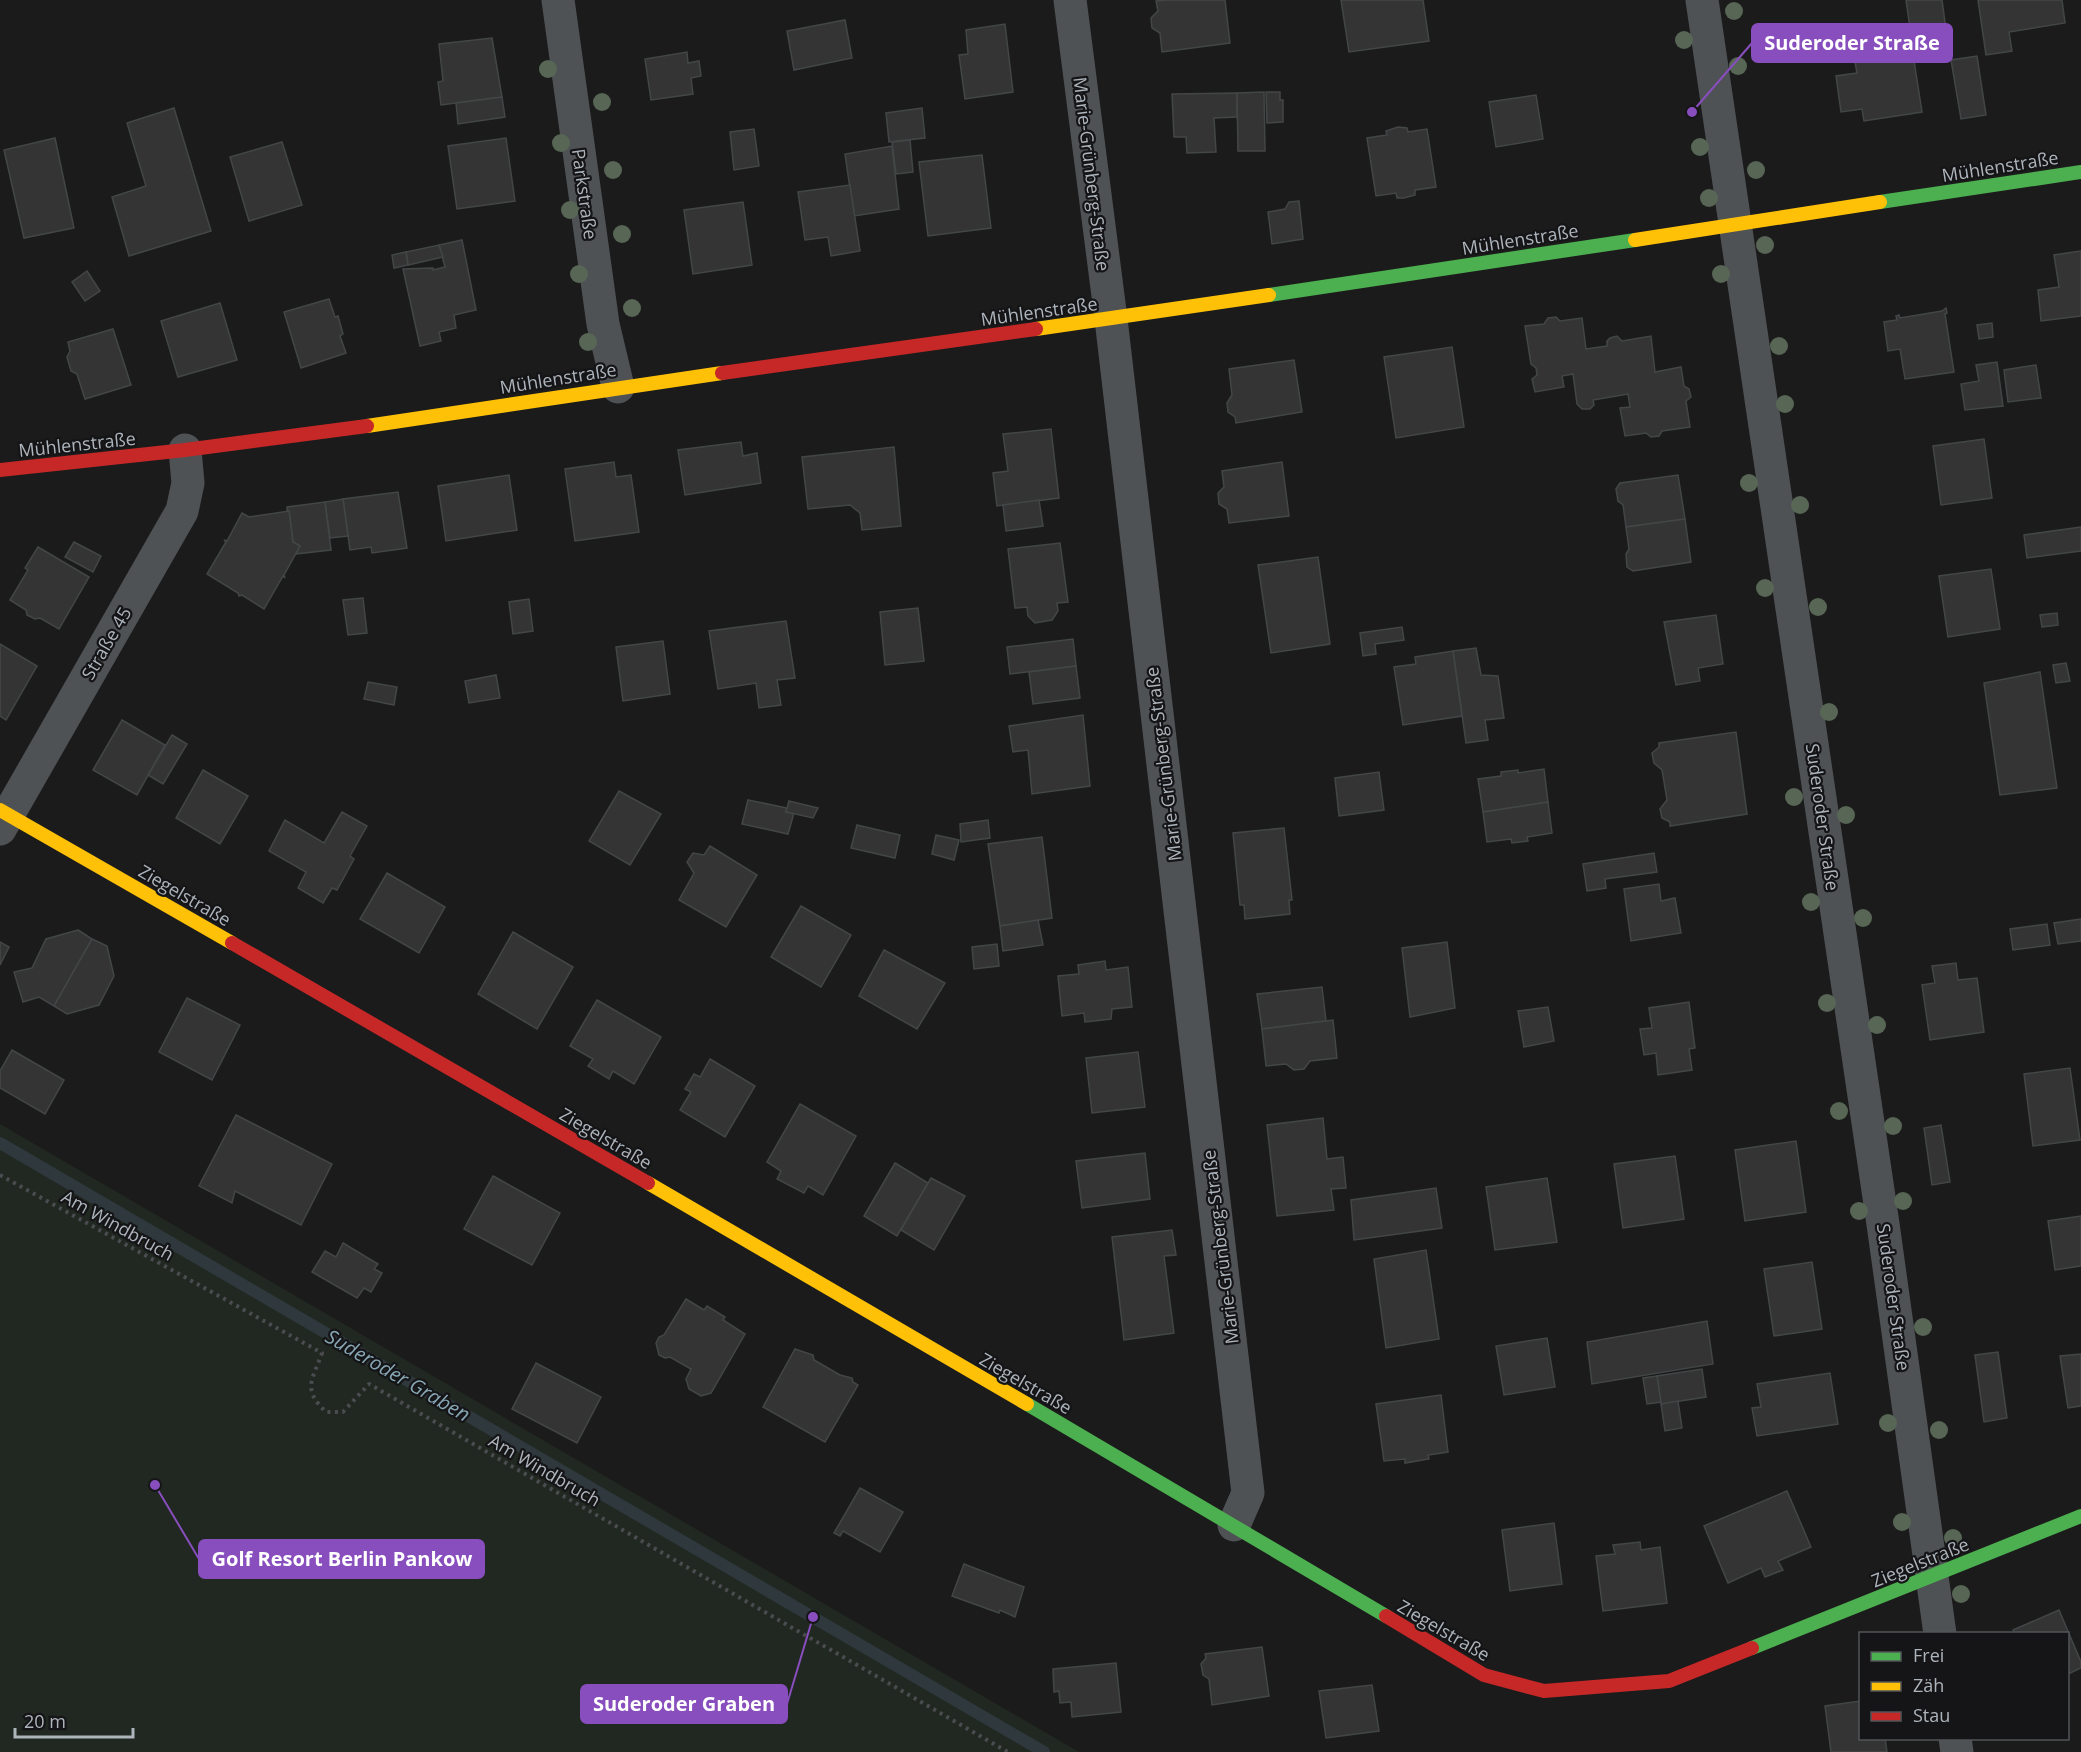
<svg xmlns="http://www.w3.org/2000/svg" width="2081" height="1752" viewBox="0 0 2081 1752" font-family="'Open Sans',sans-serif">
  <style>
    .green { fill: #212821 }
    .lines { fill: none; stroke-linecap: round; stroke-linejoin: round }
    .stream { stroke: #2e383d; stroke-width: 12 }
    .building { fill: #343435; stroke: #434647; stroke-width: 1.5 }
    .path { stroke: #4b4c4f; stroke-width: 4; stroke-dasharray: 3 4.5; stroke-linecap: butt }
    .street { stroke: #4f5254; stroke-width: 33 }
    .fast { stroke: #4caf50; stroke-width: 14 }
    .slow { stroke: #ffc107; stroke-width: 14 }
    .jam { stroke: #c62828; stroke-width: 14 }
    .tree { fill: #586656 }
    .labels { text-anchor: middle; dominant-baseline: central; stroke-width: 4.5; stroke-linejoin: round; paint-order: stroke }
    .street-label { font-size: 18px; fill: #adb4bb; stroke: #151517 }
    .water-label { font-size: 20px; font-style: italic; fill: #87a6b3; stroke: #151517 }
    .leader { fill: none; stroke: #884ebe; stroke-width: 2 }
    .callout-dot { fill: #884ebe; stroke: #151517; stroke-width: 2 }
    .callout { fill: #884ebe; stroke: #884ebe; stroke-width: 2 }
    .callout-label { font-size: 20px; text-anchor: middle; font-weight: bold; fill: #fff }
  </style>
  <rect width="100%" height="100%" fill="#1b1b1b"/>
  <path class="green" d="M0 1124 1079 1752H0Z"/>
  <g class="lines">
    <path class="stream" d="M0 1143 1044 1752"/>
  </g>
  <g class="building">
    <path d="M1166 0H1225L1230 43 1162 52 1160 33 1152 28 1151 18 1158 11 1156 1Z"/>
    <path d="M1341 0H1423L1429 41 1349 52Z"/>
    <path d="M1906 0H1942L1947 37 1912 42Z"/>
    <path d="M1978 0H2062L2065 23 2009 32 2012 51 1986 55Z"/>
    <path d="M845 20 852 58 794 70 787 31Z"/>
    <path d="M1005 24 1013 92 965 99 959 55 968 54 966 30Z"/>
    <path d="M492 38 502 97 441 105 438 82 443 81 439 44Z"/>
    <path d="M687 52 688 63 699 61 701 76 691 78 693 94 651 100 645 59Z"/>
    <path d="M1913 54 1922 112 1864 121 1862 109 1841 112 1836 76 1857 73 1855 62Z"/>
    <path d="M1977 56 1986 115 1961 119 1951 60Z"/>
    <path d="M1264 92 1265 151H1238L1237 93Z"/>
    <path d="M1266 92H1280V100H1283V122L1267 123Z"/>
    <path d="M1237 93V117L1214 118 1216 152 1187 153 1186 137H1174L1172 94Z"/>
    <path d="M1536 95 1543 139 1496 147 1489 102Z"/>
    <path d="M502 97 505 117 458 124 456 103Z"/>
    <path d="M174 108 211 231 129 256 112 197 146 186 127 123Z"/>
    <path d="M922 108 925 138 889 142 886 113Z"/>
    <path d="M1398 127 1407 128 1408 132 1427 129 1436 187 1415 190V195L1404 198H1397L1396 193 1376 196 1367 138 1387 135 1386 131Z"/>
    <path d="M754 129 759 166 734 170 730 132Z"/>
    <path d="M55 138 74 228 24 238 4 150Z"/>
    <path d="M506 138 515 201 457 209 448 146Z"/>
    <path d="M910 140 913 172 896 174 892 142Z"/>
    <path d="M282 142 302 205 249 221 230 157Z"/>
    <path d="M892 146 899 209 854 216 845 154Z"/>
    <path d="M982 155 991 228 928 236 919 162Z"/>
    <path d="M850 185 860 251 831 256 828 237 805 240 798 192Z"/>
    <path d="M1299 201 1303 239 1272 244 1268 212 1285 209 1289 202Z"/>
    <path d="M743 202 752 265 693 274 684 210Z"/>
    <path d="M462 240 476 310 454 315 456 328 439 332 441 341 420 346 403 269 433 268V270L445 267 439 245Z"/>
    <path d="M439 245 443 257 408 265 406 252Z"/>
    <path d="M2081 251V316L2041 321 2038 290 2059 287 2054 255Z"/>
    <path d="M406 252 408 265 394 268 392 255Z"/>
    <path d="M87 271 100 291 85 301 72 282Z"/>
    <path d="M329 299 335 317 338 316 343 334 340 336 346 353 301 368 284 312Z"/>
    <path d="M220 303 237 360 178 377 161 321Z"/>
    <path d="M1946 308 1947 313 1945 314 1954 372 1905 379 1900 349 1888 351 1884 322 1897 320 1896 316 1899 315 1900 318 1942 311Z"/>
    <path d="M1556 317 1560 321 1582 318 1586 349 1607 346V341L1610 338 1617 336 1622 341 1651 336 1655 372 1681 367 1684 386 1689 389 1691 397 1686 401 1690 427 1662 431 1659 436 1651 437 1646 433 1625 436 1620 408 1630 407 1628 394 1593 400 1594 405 1590 409H1582L1577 404 1573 374 1562 376 1564 387 1535 392 1532 379 1537 375 1536 368 1531 364 1525 326 1544 324 1548 318Z"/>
    <path d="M1992 323 1993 337 1979 339 1977 325Z"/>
    <path d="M113 329 131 385 85 399 77 374 71 371 67 357 70 351 68 342Z"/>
    <path d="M1452 347 1464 427 1396 438 1384 357Z"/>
    <path d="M1294 360 1302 412 1236 423 1235 417 1228 412 1227 403 1232 395 1229 369Z"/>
    <path d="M1997 362 2003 406 1965 410 1961 384 1979 381 1976 365Z"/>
    <path d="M2036 365 2041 398 2008 402 2004 370Z"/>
    <path d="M1051 429 1059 498 997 506 993 473 1008 471 1003 434Z"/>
    <path d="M1984 439 1992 498 1941 505 1933 446Z"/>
    <path d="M741 442 743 456 757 453 761 483 685 495 678 450Z"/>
    <path d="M894 447 901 526 862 530 860 513 850 505 808 509 802 457Z"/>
    <path d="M614 462 616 477 631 475 639 532 575 541 565 469Z"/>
    <path d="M1282 462 1289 516 1229 523 1227 509 1219 504 1218 493 1224 487 1222 471Z"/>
    <path d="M509 475 517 530 446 541 438 486Z"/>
    <path d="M1678 475 1685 519 1626 527 1623 505 1618 501 1616 489 1620 483Z"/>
    <path d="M398 492 407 548 372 553 371 547 350 550 343 499Z"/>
    <path d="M343 499 348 536 330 538 325 502Z"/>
    <path d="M1039 500 1043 526 1006 531 1003 505Z"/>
    <path d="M325 502 331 550 295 554 300 546 293 542 289 511H287V507Z"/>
    <path d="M289 511 293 542 300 546 284 575 285 578 283 576 264 609 242 595 239 596 238 593 207 574 226 542 224 540 227 541 242 513 249 517Z"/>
    <path d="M1685 519 1691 562 1633 571 1627 567 1626 554 1629 549 1626 527Z"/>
    <path d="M2081 527V551L2027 558 2024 535Z"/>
    <path d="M74 542 101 556 93 572 65 557Z"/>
    <path d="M1060 543 1068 602 1057 603 1058 611 1052 620 1035 623 1028 616 1027 607 1015 608 1008 549Z"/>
    <path d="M38 547 89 577 59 629 40 618 35 619 27 615 26 610 10 600 28 570 25 568Z"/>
    <path d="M1318 557 1330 644 1271 653 1258 565Z"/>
    <path d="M1991 569 2000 629 1948 637 1939 576Z"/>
    <path d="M363 598 367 633 348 635 343 600Z"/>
    <path d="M529 599 533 631 513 634 509 602Z"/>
    <path d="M918 608 924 661 885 665 880 612Z"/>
    <path d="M2057 613 2058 625 2042 627 2040 615Z"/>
    <path d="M1716 615 1723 664 1698 668 1700 681 1676 685 1664 622Z"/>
    <path d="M786 621 795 678 777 680 781 705 759 708 756 683 718 689 709 631Z"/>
    <path d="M1402 627 1404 640 1375 644 1376 654 1363 656 1360 633Z"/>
    <path d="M1073 639 1076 666 1010 674 1007 647Z"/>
    <path d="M663 641 670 694 623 701 616 647Z"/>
    <path d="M0 644 37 666 6 720 0 716Z"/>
    <path d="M1476 648 1481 675 1498 676 1504 718 1485 720 1488 740 1466 743 1453 651Z"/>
    <path d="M1453 651 1462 716 1403 725 1394 667 1416 664 1415 657Z"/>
    <path d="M2066 663 2070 681 2056 683 2053 665Z"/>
    <path d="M1076 666 1080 698 1033 704 1029 672Z"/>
    <path d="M2040 672 2057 788 2000 795 1984 683Z"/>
    <path d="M496 675 500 698 469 703 465 681Z"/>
    <path d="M368 682 397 687 394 705 364 699Z"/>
    <path d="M1083 715 1090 786 1032 794 1028 750 1013 752 1009 726Z"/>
    <path d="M122 720 165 745 137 795 93 770Z"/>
    <path d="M1736 732 1747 814 1670 826V822L1662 818 1660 809 1667 800 1662 770 1654 763 1652 753 1659 747V743Z"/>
    <path d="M172 735 187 744 163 784 148 775Z"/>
    <path d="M1544 769 1548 802 1483 812 1478 779 1501 776V772L1518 770V773Z"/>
    <path d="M203 770 248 796 220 844 176 818Z"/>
    <path d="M1379 772 1384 810 1339 816 1335 778Z"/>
    <path d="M619 791 661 814 630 865 589 841Z"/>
    <path d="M748 800 787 808 786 812 794 813 788 834 742 824Z"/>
    <path d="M789 801 818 808 813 818 786 812Z"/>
    <path d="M1548 802 1552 833 1527 837 1528 841 1512 843 1511 839 1487 842 1483 812Z"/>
    <path d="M342 812 367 826 350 856 354 859 337 890 332 888 323 903 298 888 306 872 269 851 285 820 324 843Z"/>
    <path d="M988 820 990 838 961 842 960 824Z"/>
    <path d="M857 825 900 835 895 858 851 848Z"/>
    <path d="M1284 828 1292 900H1289L1290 914 1245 919 1244 905H1240L1233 833Z"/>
    <path d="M936 835 959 840 954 860 932 854Z"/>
    <path d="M1042 837 1052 918 1000 926 988 844Z"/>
    <path d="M710 846 757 875 726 927 679 900 694 873 687 862 693 853 704 855Z"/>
    <path d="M1654 853 1657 872 1605 879 1606 888 1587 891 1583 864Z"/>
    <path d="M387 873 445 907 419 953 360 919Z"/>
    <path d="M1659 884 1661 901 1675 898 1681 933 1631 941 1624 889Z"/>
    <path d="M801 906 851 935 821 987 771 957Z"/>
    <path d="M2081 919V941L2058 944 2054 923Z"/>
    <path d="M1038 920 1043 945 1003 951 1000 926Z"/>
    <path d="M2047 924 2050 945 2013 950 2010 929Z"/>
    <path d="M78 930 92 939 54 1006 39 997 23 1002 14 972 32 968 46 939Z"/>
    <path d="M513 932 573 967 537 1029 478 994Z"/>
    <path d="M92 939 107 946 114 976 99 1005 67 1014 54 1006Z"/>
    <path d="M0 942 9 947 0 965Z"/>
    <path d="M1447 942 1455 1008 1410 1017 1402 948Z"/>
    <path d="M997 944 999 966 974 969 972 947Z"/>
    <path d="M884 950 945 983 917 1029 859 996Z"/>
    <path d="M1105 961 1106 970 1128 967 1132 1007 1112 1009 1111 1019 1085 1022 1084 1013 1062 1016 1058 976 1079 974 1078 965Z"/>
    <path d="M1956 963 1958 980 1977 978 1984 1032 1930 1040 1922 985 1935 983 1932 966Z"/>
    <path d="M1322 987 1326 1021 1262 1029 1257 994Z"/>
    <path d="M187 998 240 1025 212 1080 159 1052Z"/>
    <path d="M597 1000 661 1037 634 1084 613 1071 609 1079 588 1066 593 1059 570 1046Z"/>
    <path d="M1689 1002 1695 1048 1689 1049 1692 1070 1658 1075 1656 1053 1644 1055 1640 1029 1652 1028 1649 1008Z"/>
    <path d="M1548 1007 1554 1041 1524 1047 1518 1011Z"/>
    <path d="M1333 1020 1337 1058 1310 1061 1304 1069 1294 1070 1286 1064 1266 1066 1262 1029Z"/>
    <path d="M12 1050 64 1080 45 1114 0 1088V1071Z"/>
    <path d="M1138 1052 1145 1107 1092 1113 1086 1058Z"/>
    <path d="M710 1059 755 1086 725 1137 680 1110 691 1092 685 1089 694 1074 700 1077Z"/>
    <path d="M2070 1068 2080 1140 2033 1146 2024 1074Z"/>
    <path d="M800 1104 856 1136 823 1195 808 1186 804 1193 777 1179 781 1171 767 1162Z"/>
    <path d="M236 1115 332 1164 301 1225 235 1191 232 1203 199 1186Z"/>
    <path d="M1323 1118 1327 1159 1343 1157 1346 1188 1331 1189 1334 1210 1277 1216 1267 1125Z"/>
    <path d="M1941 1125 1950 1182 1932 1185 1924 1128Z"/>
    <path d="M1796 1141 1806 1212 1745 1221 1735 1150Z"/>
    <path d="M1145 1153 1150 1199 1082 1208 1076 1161Z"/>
    <path d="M1675 1156 1684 1219 1623 1228 1614 1164Z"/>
    <path d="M895 1163 928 1183 897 1236 864 1216Z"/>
    <path d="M493 1176 560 1213 532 1265 464 1229Z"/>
    <path d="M931 1178 965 1196 934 1250 901 1230Z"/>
    <path d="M1547 1178 1557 1242 1495 1250 1486 1187Z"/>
    <path d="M1436 1188 1442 1228 1354 1240 1351 1200Z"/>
    <path d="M2081 1216V1266L2055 1270 2048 1221Z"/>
    <path d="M1172 1230 1176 1255 1164 1256 1174 1333 1124 1340 1112 1237Z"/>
    <path d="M343 1243 378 1264 374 1269 382 1273 371 1292 364 1288 357 1298 312 1272 325 1251 336 1257Z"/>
    <path d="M1426 1250 1439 1339 1386 1348 1374 1259Z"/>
    <path d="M1812 1262 1822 1329 1774 1336 1764 1269Z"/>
    <path d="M686 1299 704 1310 707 1306 725 1317 723 1320 745 1334 711 1393 701 1396 689 1389 686 1379 691 1369 670 1357 665 1358 659 1355 656 1343 659 1337 664 1335Z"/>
    <path d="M1707 1321 1713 1364 1592 1384 1587 1342Z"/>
    <path d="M1547 1338 1555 1387 1504 1395 1496 1346Z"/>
    <path d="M795 1349 813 1355 814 1360 840 1375 852 1378 853 1382 858 1385 825 1442 763 1407Z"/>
    <path d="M1998 1352 2007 1418 1984 1422 1975 1355Z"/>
    <path d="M2081 1354V1406L2068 1408 2060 1356Z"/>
    <path d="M536 1363 601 1397 577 1443 512 1409Z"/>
    <path d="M1702 1369 1706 1397 1661 1404 1657 1376Z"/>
    <path d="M1830 1373 1838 1424 1757 1436 1752 1408 1761 1407 1757 1384Z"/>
    <path d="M1657 1376 1661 1402 1647 1404 1643 1378Z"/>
    <path d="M1441 1395 1448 1452 1428 1455 1429 1459 1405 1463V1459L1384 1461 1376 1404Z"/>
    <path d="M1678 1401 1682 1428 1665 1431 1661 1404Z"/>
    <path d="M860 1488 903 1512 880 1552 843 1531 840 1536 834 1533Z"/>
    <path d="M1787 1491 1811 1547 1778 1561 1783 1570 1765 1577 1761 1568 1728 1583 1704 1526Z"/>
    <path d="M1554 1523 1562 1584 1510 1591 1502 1530Z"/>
    <path d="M1640 1542 1641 1550 1660 1547 1667 1603 1603 1611 1596 1556 1615 1554 1613 1545Z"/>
    <path d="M964 1564 1024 1587 1015 1617 1000 1610 999 1613 952 1596Z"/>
    <path d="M2059 1610 2081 1662V1668L2068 1674V1634H2014L2013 1630Z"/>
    <path d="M1262 1647 1269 1696 1212 1705 1209 1679 1203 1675 1201 1664 1206 1658 1205 1654Z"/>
    <path d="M1116 1663 1121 1712 1072 1717 1071 1702 1060 1703 1059 1691 1054 1692 1053 1669Z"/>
    <path d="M1372 1685 1379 1731 1326 1738 1319 1691Z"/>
    <path d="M1860 1701V1738H1885L1887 1752H1831L1825 1706Z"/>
  </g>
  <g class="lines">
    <path class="path" d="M0 1175 322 1353C312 1381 302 1389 326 1412H343L369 1384 1008 1752"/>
    <g class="street">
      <path d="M558 0 603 324 618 387"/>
      <path d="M1070 0 1111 319 1248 1493 1234 1525"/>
      <path d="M1702 0 1883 1224 1940 1634"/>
      <path d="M0 829 182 511 188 483 185 450"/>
      <path d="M1955 1738 1957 1752"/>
    </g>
    <g class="fast">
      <path d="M1880 202 2081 172"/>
      <path d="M1269 295 1635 240"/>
      <path d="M1027 1404 1386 1616"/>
      <path d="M1752 1648 2081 1516"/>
    </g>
    <g class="slow">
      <path d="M1635 240 1880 202"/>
      <path d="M1036 329 1269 295"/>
      <path d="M367 426 722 373"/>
      <path d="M0 810 232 943"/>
      <path d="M648 1183 1027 1404"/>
    </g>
    <g class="jam">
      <path d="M722 373 1036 329"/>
      <path d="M0 470 185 450 367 426"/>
      <path d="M232 943 648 1183"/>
      <path d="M1386 1616 1484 1675 1544 1691 1669 1681 1752 1648"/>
    </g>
  </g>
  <g class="tree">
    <circle cx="1734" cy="11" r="9"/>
    <circle cx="1684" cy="40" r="9"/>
    <circle cx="1738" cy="66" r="9"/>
    <circle cx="548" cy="69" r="9"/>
    <circle cx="602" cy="102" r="9"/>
    <circle cx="561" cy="143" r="9"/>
    <circle cx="1700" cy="147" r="9"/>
    <circle cx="613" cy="170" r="9"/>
    <circle cx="1756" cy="170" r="9"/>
    <circle cx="1709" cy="198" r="9"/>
    <circle cx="570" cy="210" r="9"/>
    <circle cx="622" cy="234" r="9"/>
    <circle cx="1765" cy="245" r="9"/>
    <circle cx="579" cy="274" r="9"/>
    <circle cx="1721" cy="274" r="9"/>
    <circle cx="632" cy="308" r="9"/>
    <circle cx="588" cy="342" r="9"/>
    <circle cx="1779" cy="346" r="9"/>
    <circle cx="1785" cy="404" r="9"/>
    <circle cx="1749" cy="483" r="9"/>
    <circle cx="1800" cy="505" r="9"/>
    <circle cx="1765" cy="588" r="9"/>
    <circle cx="1818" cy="607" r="9"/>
    <circle cx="1829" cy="712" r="9"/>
    <circle cx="1794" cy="797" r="9"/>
    <circle cx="1846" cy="815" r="9"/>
    <circle cx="1811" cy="902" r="9"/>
    <circle cx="1863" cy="918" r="9"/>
    <circle cx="1827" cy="1003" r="9"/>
    <circle cx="1877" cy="1025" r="9"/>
    <circle cx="1839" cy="1111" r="9"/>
    <circle cx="1893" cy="1126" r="9"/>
    <circle cx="1903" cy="1201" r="9"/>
    <circle cx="1859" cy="1211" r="9"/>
    <circle cx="1923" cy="1327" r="9"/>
    <circle cx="1888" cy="1423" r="9"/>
    <circle cx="1939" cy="1430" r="9"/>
    <circle cx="1902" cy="1522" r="9"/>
    <circle cx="1953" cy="1538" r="9"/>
    <circle cx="1961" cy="1594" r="9"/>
  </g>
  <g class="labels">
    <g class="street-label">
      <text transform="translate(2000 166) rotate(-9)">Mühlenstraße</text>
      <text transform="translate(1092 174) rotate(83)">Marie-Grünberg-Straße</text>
      <text transform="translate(585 194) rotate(82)">Parkstraße</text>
      <text transform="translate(1520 239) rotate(-9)">Mühlenstraße</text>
      <text transform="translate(1039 311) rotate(-8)">Mühlenstraße</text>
      <text transform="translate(558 378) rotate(-9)">Mühlenstraße</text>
      <text transform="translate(77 444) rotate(-6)">Mühlenstraße</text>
      <text transform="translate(106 643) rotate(-60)">Straße 45</text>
      <text transform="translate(1163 764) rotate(-97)">Marie-Grünberg-Straße</text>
      <text transform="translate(1823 817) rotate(82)">Suderoder Straße</text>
      <text transform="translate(185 895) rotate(30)">Ziegelstraße</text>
      <text transform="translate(606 1138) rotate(30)">Ziegelstraße</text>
      <text transform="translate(118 1225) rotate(29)">Am Windbruch</text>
      <text transform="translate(1220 1247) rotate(-97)">Marie-Grünberg-Straße</text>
      <text transform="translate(1894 1297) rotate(82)">Suderoder Straße</text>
      <text transform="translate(1026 1383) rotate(30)">Ziegelstraße</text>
      <text transform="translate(545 1470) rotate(30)">Am Windbruch</text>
      <text transform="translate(1920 1562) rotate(-22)">Ziegelstraße</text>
      <text transform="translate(1444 1630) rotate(30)">Ziegelstraße</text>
    </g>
    <g class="water-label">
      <text transform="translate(398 1375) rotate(30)">Suderoder Graben</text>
    </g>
  </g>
  <path class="leader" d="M1692 112L1752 43M155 1485L199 1559M813 1617L787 1704"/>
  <g class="callout-dot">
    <circle cx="1692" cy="112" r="6"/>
    <circle cx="155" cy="1485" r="6"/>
    <circle cx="813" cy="1617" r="6"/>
  </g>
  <g class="callout">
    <rect x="1752" y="24" width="200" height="38" rx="6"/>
    <rect x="199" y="1540" width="285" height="38" rx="6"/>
    <rect x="581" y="1685" width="206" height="38" rx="6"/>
  </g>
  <g class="callout-label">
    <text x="1852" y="50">Suderoder Straße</text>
    <text x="342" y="1566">Golf Resort Berlin Pankow</text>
    <text x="684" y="1711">Suderoder Graben</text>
  </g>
  <rect x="1859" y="1632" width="210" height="108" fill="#151517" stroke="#525559" stroke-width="1.5"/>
  <rect x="1871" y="1652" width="30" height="9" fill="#4caf50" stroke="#525559" stroke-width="1.5"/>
  <text x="1913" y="1662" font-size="18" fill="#adb4bb">Frei</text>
  <rect x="1871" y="1682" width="30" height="9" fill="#ffc107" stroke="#525559" stroke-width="1.5"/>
  <text x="1913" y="1692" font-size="18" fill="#adb4bb">Zäh</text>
  <rect x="1871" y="1712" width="30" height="9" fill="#c62828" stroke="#525559" stroke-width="1.5"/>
  <text x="1913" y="1722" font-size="18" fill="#adb4bb">Stau</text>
  <path d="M15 1728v9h118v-9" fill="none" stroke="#adb4bb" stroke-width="3"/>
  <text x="24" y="1728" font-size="18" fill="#adb4bb" stroke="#151517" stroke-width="4.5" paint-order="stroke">20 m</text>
</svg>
